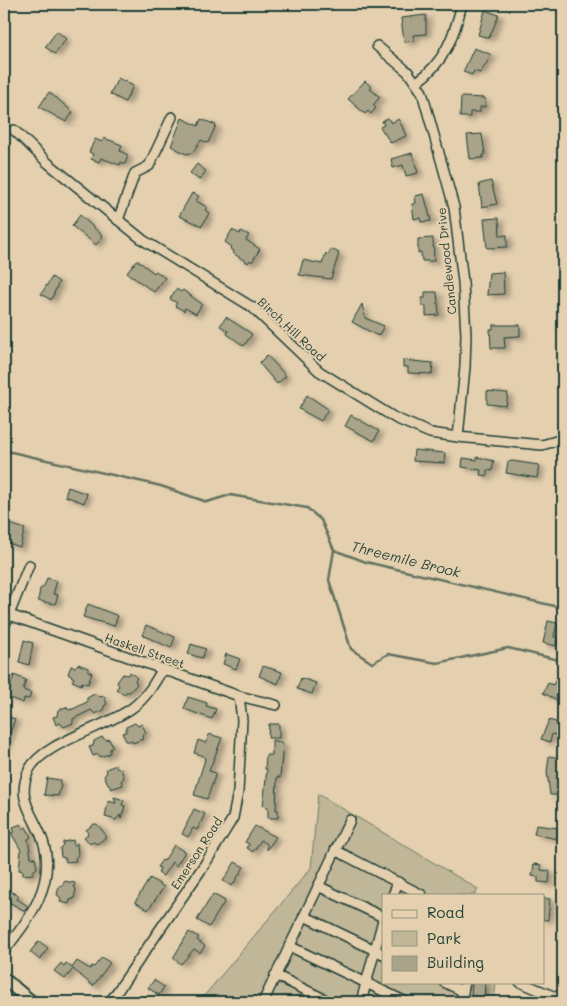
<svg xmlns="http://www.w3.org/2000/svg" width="567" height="1006" viewBox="0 0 567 1006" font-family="Mali,sans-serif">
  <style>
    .green { fill: #c0b698; stroke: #707a66 }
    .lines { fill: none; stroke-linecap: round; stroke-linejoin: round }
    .stream { stroke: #63715f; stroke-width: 2.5 }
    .building { fill: #a8a389; stroke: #1f3d34; filter: url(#shadow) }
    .minor-casing { stroke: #1f3d34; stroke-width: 12 }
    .major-casing { stroke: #1f3d34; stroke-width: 15 }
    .minor { stroke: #e4d0af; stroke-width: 9 }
    .major { stroke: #e4d0af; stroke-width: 11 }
    .labels { text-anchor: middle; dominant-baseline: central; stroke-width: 4; stroke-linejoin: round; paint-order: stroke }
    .street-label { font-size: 12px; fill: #1f3d34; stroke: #e4d0af }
    .water-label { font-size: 14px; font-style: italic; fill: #2a463b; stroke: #e4d0af }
  </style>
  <defs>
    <filter id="shadow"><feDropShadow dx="5" dy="3" stdDeviation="2.5" flood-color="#0004"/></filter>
  </defs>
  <rect width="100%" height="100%" fill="#e4d0af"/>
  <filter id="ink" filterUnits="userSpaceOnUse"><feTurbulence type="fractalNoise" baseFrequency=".02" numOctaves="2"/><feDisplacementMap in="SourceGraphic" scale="10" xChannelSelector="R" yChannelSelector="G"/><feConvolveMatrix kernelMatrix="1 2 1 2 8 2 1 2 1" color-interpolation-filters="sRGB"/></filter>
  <g filter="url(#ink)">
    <path class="green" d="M318 794 478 889 475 895H383V982H496L494 1002H199L311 868Z"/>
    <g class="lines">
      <g class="stream">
        <path d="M4 453 7 451 161 486 207 502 230 495 307 508 321 520 334 550 366 562 563 608"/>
        <path d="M334 550 329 580 351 649 372 663 388 654 437 663 508 648 563 661"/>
      </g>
    </g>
    <g class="building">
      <path d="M485 10 499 15 489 38 478 35Z"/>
      <path d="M426 15V34L413 35 414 41 404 42 401 18Z"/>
      <path d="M57 31 66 39 55 54 45 47Z"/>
      <path d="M474 48 492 55 480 73 474 71 472 75 463 72Z"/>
      <path d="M118 78 133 86 125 102 110 94Z"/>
      <path d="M365 81 372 87 370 89 380 97 373 105 376 108 371 114 368 111 365 114 348 99Z"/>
      <path d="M49 92 73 112 66 122 39 107Z"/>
      <path d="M461 97 485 98V107H480V112H470V117H460Z"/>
      <path d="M182 118 198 126 201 119 216 125 208 143 201 140 192 153 186 154 171 146Z"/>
      <path d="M388 118 391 123 399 119 406 136 391 143 380 127 384 125 382 121Z"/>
      <path d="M482 134 485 154 483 155V158L470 159 467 135Z"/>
      <path d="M104 138 122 145 120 151 128 155 125 164 121 162 120 165 101 158 99 162 91 159 93 154 89 152 95 139 102 142Z"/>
      <path d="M412 153 418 173 406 176 403 165 393 168 391 159Z"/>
      <path d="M197 164 206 171 199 180 190 173Z"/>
      <path d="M491 181 497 204 482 207 479 184Z"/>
      <path d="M192 193 199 196 196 201 207 207 205 210 209 213 202 226 179 216Z"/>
      <path d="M424 194 431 221 421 222 420 218 414 219 412 204 416 203 415 196Z"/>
      <path d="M80 215 103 236 96 245 72 226Z"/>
      <path d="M499 218 500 236 507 235V247L487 248 484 219Z"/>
      <path d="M232 230 240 234 241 231 249 235 246 240 260 249 252 262 250 260 248 263 233 253 234 251 230 249 232 247 225 242Z"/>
      <path d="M433 238 434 261H422L421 252 418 253V239Z"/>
      <path d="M331 249 339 253 331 279 299 275 303 260 322 264 326 253 328 255Z"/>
      <path d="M137 260 154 273 156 271 165 278 154 292 127 273Z"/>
      <path d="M503 272 504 294 487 295 489 273Z"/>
      <path d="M52 277 59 282 51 300 41 294Z"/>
      <path d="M176 289 181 292 183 290 202 304 196 314 185 308 184 311 175 306 177 303 170 299Z"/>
      <path d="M425 292H437L439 315 426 316V306H422V298H425Z"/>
      <path d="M362 304 365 318 384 326 378 336 352 322Z"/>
      <path d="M226 317 252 334 244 346 227 334 228 331 220 326Z"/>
      <path d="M493 325H520V336L504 337 505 348H491L490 329H493Z"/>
      <path d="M267 355 286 376 277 384 259 363Z"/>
      <path d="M403 360 433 363 432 374 408 373V367H403Z"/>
      <path d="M487 391 508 393 506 406 487 404Z"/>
      <path d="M307 395 328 409 321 421 299 409Z"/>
      <path d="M351 415 379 431 374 441 345 426Z"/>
      <path d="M414 450 445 453 444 463 413 461Z"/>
      <path d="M477 457 494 461 492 471 487 470V476L480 475 481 470 462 467 463 458 477 460Z"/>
      <path d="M512 461 539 465 537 478 506 473 508 462Z"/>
      <path d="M68 487 87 494 84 503 65 496Z"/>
      <path d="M8 523 25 529 20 547 4 542Z"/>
      <path d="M47 578 57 581 53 594 58 595 55 604 38 601 40 589 44 586Z"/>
      <path d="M88 604 118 616 114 626 83 617Z"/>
      <path d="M548 621 557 623 554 637H557L556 646 543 643Z"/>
      <path d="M146 625 175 637 171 648 142 635Z"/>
      <path d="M24 640 33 643 29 665 19 662Z"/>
      <path d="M191 644 206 649 202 658 188 654Z"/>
      <path d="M226 654 240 659 236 669 223 664Z"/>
      <path d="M78 664 88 668V671L92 673 88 684 82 682 81 685 72 681 74 678 68 674 71 666 75 667Z"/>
      <path d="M263 666 282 672 278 684 259 676Z"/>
      <path d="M130 672 137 678 135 681 137 684 130 692H126L124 695 116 689 119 686 117 682 123 674 128 675Z"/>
      <path d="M14 675 26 680 23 690 31 693 29 699 24 698 23 703 7 697Z"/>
      <path d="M557 677 563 680V693L559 701 543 693 548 683 553 685Z"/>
      <path d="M301 678 316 683 312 694 297 689Z"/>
      <path d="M96 693 100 697 104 696 107 704 104 706V710L95 714 91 710 73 719V723L64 727 60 723 56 725 53 717 57 716 58 710 66 707 69 710 73 709 87 702V698Z"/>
      <path d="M188 697 207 703 206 706 216 709 212 719 184 709Z"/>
      <path d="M4 715 15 719 5 747H4Z"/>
      <path d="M549 720 559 723 556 735 552 734 550 742 541 739Z"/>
      <path d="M135 723 138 726 142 724 146 733 142 735 143 739 133 743 132 741H126L122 733 126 732V727Z"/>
      <path d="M269 724H279V738H268Z"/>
      <path d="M209 734 222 738 209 771 216 773 207 799 194 795 205 759 204 756 194 753 198 740 206 743Z"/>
      <path d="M102 737 106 740 109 739 113 747 110 749V753L101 757 98 754 93 756 89 747 93 746 94 741Z"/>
      <path d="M272 740 283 743 280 778 277 777 276 810H278V818H268V807L263 806 267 769H265L266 755H272Z"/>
      <path d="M549 756 561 758 560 762H563L557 784H562L561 795H550L547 772Z"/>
      <path d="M116 765 117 768 121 769 124 778 121 781 123 785 111 789 104 776 107 772 106 769Z"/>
      <path d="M47 778 60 780V785H61L58 796 44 795Z"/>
      <path d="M114 797 124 800 122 805 125 806 121 819 120 815 116 820 105 817 108 801 116 803Z"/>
      <path d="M194 809 205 814 197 830 193 828 188 837 182 834Z"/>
      <path d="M21 824 23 829 26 827 31 837 28 839 31 857 35 858 37 868 33 871V874L23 875V871L19 870 21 850 11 833 14 832 13 827Z"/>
      <path d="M94 824H97L105 834V838L97 844 93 842 90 844 84 837 88 834 86 830Z"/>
      <path d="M536 825 558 828 557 839 534 834Z"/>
      <path d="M255 826 276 837 267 850V844L261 840 253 852 247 848 249 844 245 842Z"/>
      <path d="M73 840 74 846 77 843 78 855 75 858 76 861 66 862 65 858 61 857 60 848 63 845V842Z"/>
      <path d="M174 845 185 852 176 866 172 862 163 876 158 873 160 868 157 867 162 860 164 861Z"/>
      <path d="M235 862 244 867 232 886 223 881Z"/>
      <path d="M534 864 541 865V870L550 871 549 883 538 882V877L532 876Z"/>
      <path d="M150 878 164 887 148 910 135 902Z"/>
      <path d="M64 881 75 883 74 887 76 889 74 899 70 900 69 904 60 902 61 898 57 895 59 886 63 885Z"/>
      <path d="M10 891 19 896 17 899 28 906 25 911 5 900Z"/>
      <path d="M213 894 225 901 209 927 197 920Z"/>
      <path d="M543 898 550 899 548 920H543Z"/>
      <path d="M189 932 199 937 197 940 205 946 200 953 194 949 181 964 173 958Z"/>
      <path d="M39 941 48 948 40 960 30 952Z"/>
      <path d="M102 957 110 963 93 986 73 969 65 979 54 971 61 963 64 966 66 963 72 968 77 961 90 969 92 966 94 967Z"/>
      <path d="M154 980 164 987 159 995 148 988Z"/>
      <path d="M472 982H485L484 997 471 996Z"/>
    </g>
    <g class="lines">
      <g class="minor-casing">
        <g id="minor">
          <path d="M377 46 408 72 422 92 454 207 463 282 466 335 465 367 458 437"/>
          <path d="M417 82C445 62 454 36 462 4"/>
          <path d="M14 130 48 163 143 240 252 307 319 371 395 418 430 433 458 437 542 445 563 439"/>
          <path d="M118 220 135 173 149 166 172 117"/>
          <path d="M4 613 239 696 276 705"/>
          <path d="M4 627 29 565"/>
          <path d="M335 850 422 895"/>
          <path d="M318 886 383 917"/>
          <path d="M393 895 398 882"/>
          <path d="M304 916 383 954"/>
          <path d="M289 946 406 1002"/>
          <path d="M4 951C30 918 58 882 42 838 32 812 16 799 29 770 42 743 105 728 132 708 146 698 154 684 162 670"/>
          <path d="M275 975 330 1002"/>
          <path d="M444 982 462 991"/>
          <path d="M520 982 553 996 563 997"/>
          <path d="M110 1002 205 864 233 818 238 792 242 720 239 696"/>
          <path d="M263 1002 350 820"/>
          <path d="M361 1002 383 920"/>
          <path d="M461 1002 465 982"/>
        </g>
      </g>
      <g class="major-casing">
        <path id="major" d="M4 979 32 1002"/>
      </g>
      <use href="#minor" class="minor"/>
      <use href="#major" class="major"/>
    </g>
  </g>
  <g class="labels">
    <g class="street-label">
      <text transform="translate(446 261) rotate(-96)">Candlewood Drive</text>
      <text transform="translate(292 329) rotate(43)">Birch Hill Road</text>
      <text transform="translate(145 650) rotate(19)">Haskell Street</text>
      <text transform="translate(196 853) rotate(-57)">Emerson Road</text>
    </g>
    <g class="water-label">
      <text transform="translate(406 559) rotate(14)">Threemile Brook</text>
    </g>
  </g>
  <rect width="567" height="1006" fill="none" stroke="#e4d0af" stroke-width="20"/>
  <rect x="10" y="10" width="547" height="986" fill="none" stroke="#1f3d34" stroke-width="2" filter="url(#ink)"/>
  <rect x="382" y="894" width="162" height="90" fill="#e4d0af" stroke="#95957e"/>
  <rect x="392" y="910" width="25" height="8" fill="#e4d0af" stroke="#95957e"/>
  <text x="427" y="918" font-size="15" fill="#1f3d34">Road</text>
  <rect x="392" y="931" width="25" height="15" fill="#c0b698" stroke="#95957e"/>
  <text x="427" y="944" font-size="15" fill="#1f3d34">Park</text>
  <rect x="392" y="956" width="25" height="15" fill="#a8a389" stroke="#95957e"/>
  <text x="427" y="968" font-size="15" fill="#1f3d34">Building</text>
</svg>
